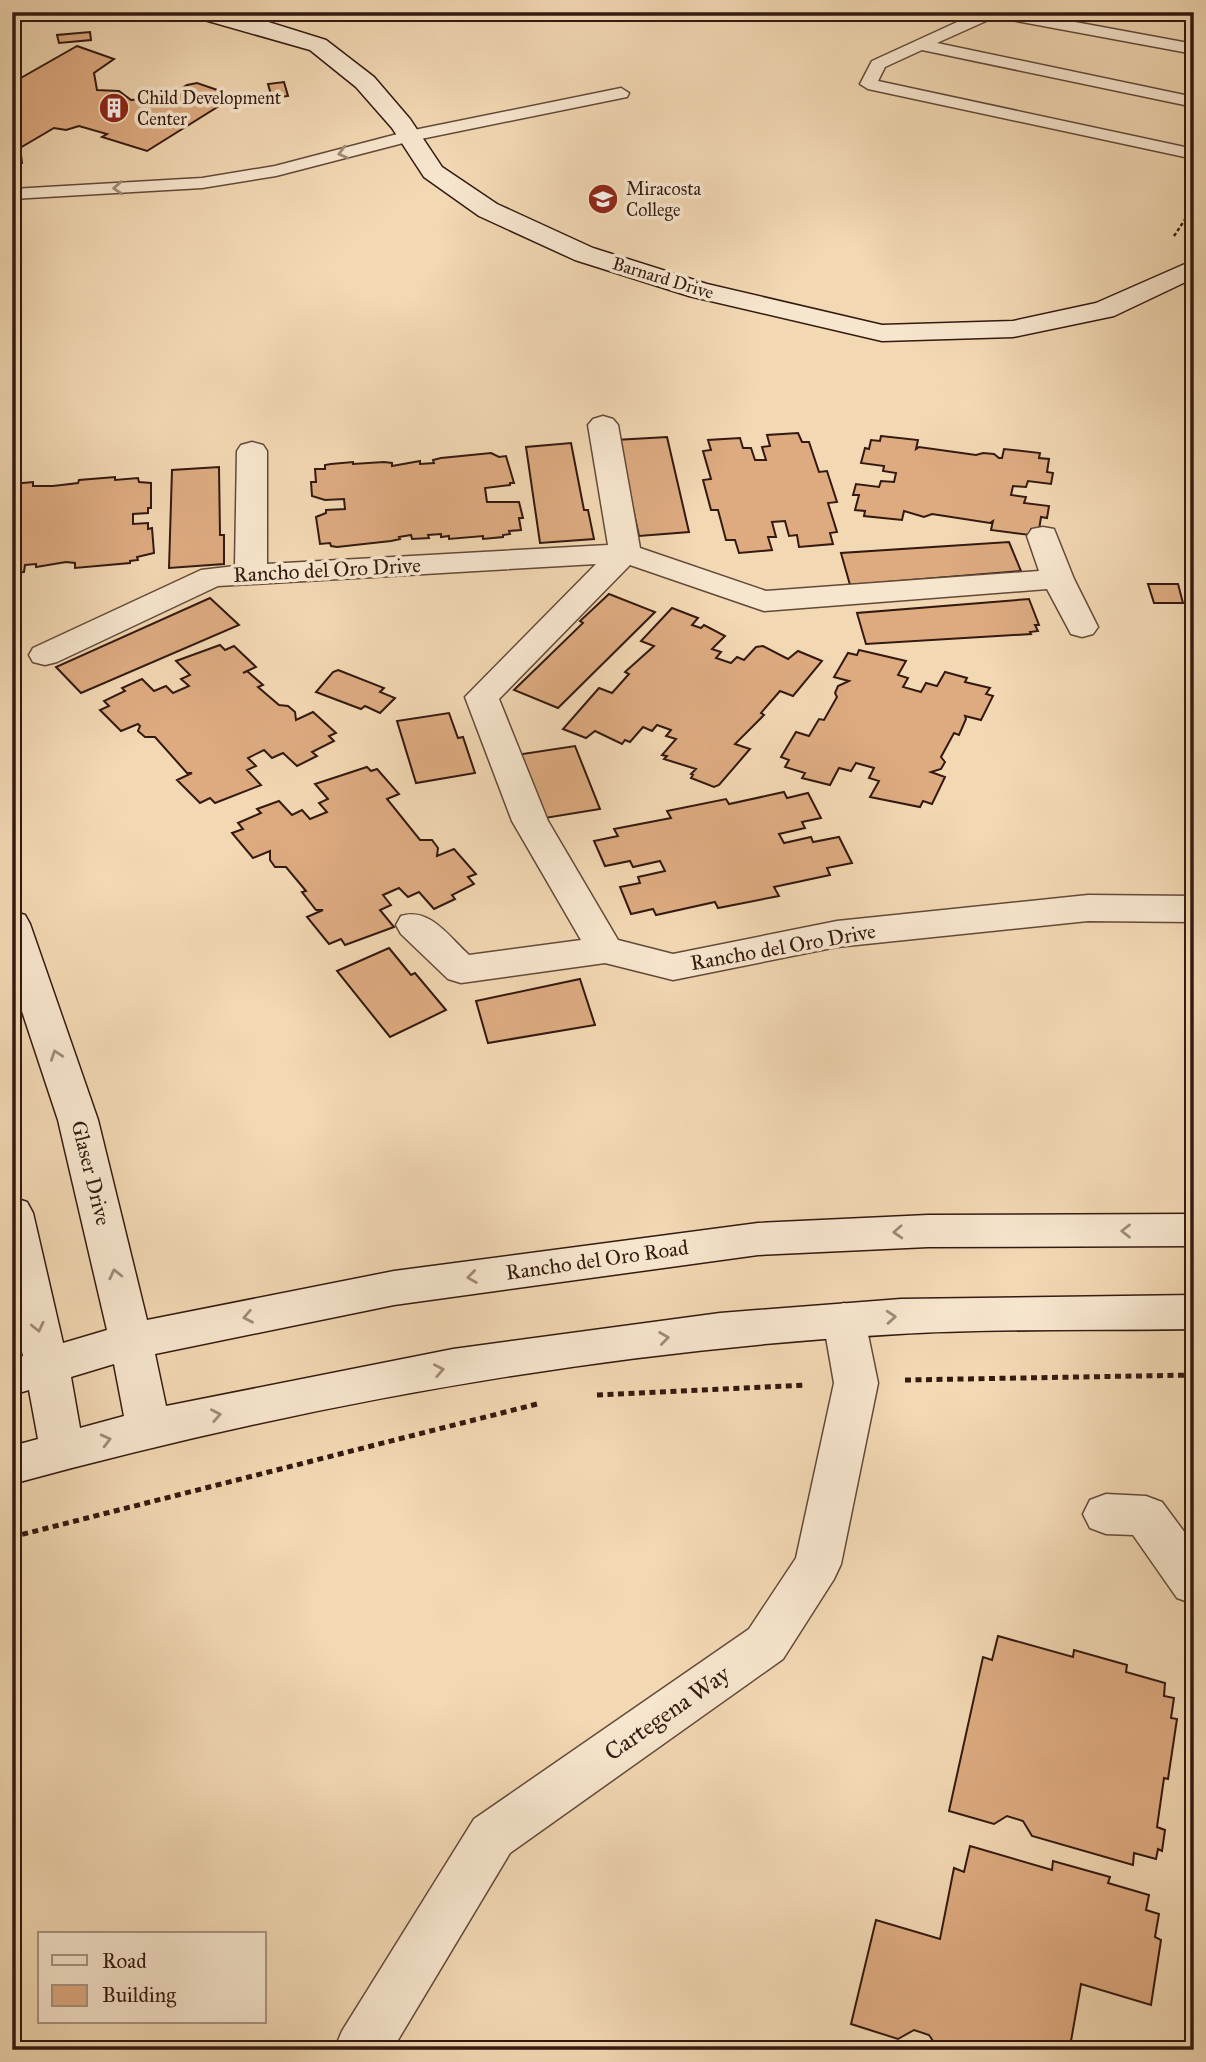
<svg xmlns="http://www.w3.org/2000/svg" width="1206" height="2062" viewBox="0 0 1206 2062" font-family="'IM FELL Great Primer',serif">
  <style>
    .building { fill: #deab81; stroke: #331910; stroke-width: 2 }
    .lines { fill: none; stroke-linecap: round; stroke-linejoin: round }
    .lane-casing { stroke: #634939; stroke-width: 3 }
    .street-casing { stroke: #634939; stroke-width: 3 }
    .secondary-casing { stroke: #331910; stroke-width: 3 }
    .path-far1 { stroke: #331910; stroke-width: 2.5; stroke-dasharray: 3.5 2.5; stroke-linecap: butt }
    .path { stroke: #331910; stroke-width: 5; stroke-dasharray: 6 4.5; stroke-linecap: butt }
    .lane { fill: #f7e6ce; fill-rule: evenodd }
    .street { fill: #f7e6ce; fill-rule: evenodd }
    .secondary { fill: #f7e6ce; fill-rule: evenodd }
    .oneway { stroke: #9f8a78 }
    .labels { text-anchor: middle; dominant-baseline: central; stroke-width: 7; stroke-linejoin: round; paint-order: stroke }
    .far-poi-label { font-size: 18px; fill: #331910; stroke: #f7e6ce; text-anchor: start }
    .far-street-label { font-size: 18px; fill: #331910; stroke: #f7e6ce }
    .street-label { font-size: 21px; fill: #331910; stroke: #f7e6ce }
    .near-street-label { font-size: 24px; fill: #331910; stroke: #f7e6ce }
  </style>
  <rect width="100%" height="100%" fill="#f2d8b3"/>
  <filter id="stains"><feTurbulence type="fractalNoise" baseFrequency=".00286" numOctaves="4"/><feColorMatrix values="0 0 0 0 .2 0 0 0 0 .09 0 0 0 0 .02 0 0 0 .5 -.17"/></filter>
  <radialGradient id="worn" r=".72"><stop offset=".6" stop-color="#630" stop-opacity="0"/><stop offset="1" stop-color="#630" stop-opacity=".3"/></radialGradient>
  <g class="building">
    <path d="M90 32 91 40 59 43 57 35Z"/>
    <path d="M77 46 114 59 94 73 97 90 119 91 131 100 168 97 187 85 197 83 235 96 147 151 102 137 107 134 79 126 66 130 54 128 20 148 22 163 12 168V83Z"/>
    <path d="M284 82 288 96 272 98 268 84Z"/>
    <path d="M798 433 802 442H809L819 472 827 471 837 502 828 503 837 532 830 533 833 544 799 547 797 535 789 536 785 521 772 522 776 537H768L772 550 739 553 735 540H726L718 510H711L703 480 711 479 703 451 711 450 708 440 740 438 743 448H751L755 460H766L762 447 770 446 767 435Z"/>
    <path d="M881 436 918 440 916 449 919 447 976 455 983 453 994 454 999 458H1002L1004 449 1040 453 1039 458 1049 459 1047 472 1053 473 1051 484 1028 481 1026 487 1013 486 1011 495 1026 497 1024 503 1049 506 1047 518 1041 517 1039 530 1031 529 1030 535 991 530 993 521 990 523 932 514 924 517 904 511 902 520 864 516 865 511 855 510 859 495H853L856 484 879 487 881 481 894 482 896 473 883 471 884 466 861 463 865 448 869 449 871 440 880 441Z"/>
    <path d="M667 437 689 532 639 536 624 468 615 440Z"/>
    <path d="M571 443 584 510H588L594 539 540 543 526 447Z"/>
    <path d="M491 453 499 457 506 456 514 483H510V485L485 488 487 502H519L523 518H519L521 530 509 531 510 534 503 535V537L483 539V536L449 539V536L441 537V534L428 535 429 538 412 539 411 535 399 537 400 539 391 541 337 547 331 546 330 543 320 544 316 517 326 513V510L345 509 344 499 325 500 312 496 311 482H316L315 469H325V465L331 464 353 462V464L384 462 392 463V466L420 461V464L434 463 433 460 441 458Z"/>
    <path d="M219 467 220 535H224V564L169 568 172 470Z"/>
    <path d="M115 477V480L138 478 139 482 151 483V508H148V513L133 514V524L148 523V529L152 528 154 553 137 557 138 560 130 561V563L75 568V563L66 562 36 567V564L25 565 24 572 12 573V484L33 482V486H53L78 483 79 480Z"/>
    <path d="M1009 542 1021 571 850 585 841 553Z"/>
    <path d="M1148 584H1178L1183 603H1154Z"/>
    <path d="M609 594 655 612 558 708 514 690 583 623 580 621Z"/>
    <path d="M210 598 239 625 81 693 56 667Z"/>
    <path d="M1029 599 1039 625H1035L1038 631 1030 632 1031 634 866 644 857 613Z"/>
    <path d="M672 608 698 618 692 625 701 628 704 625 725 636 712 649 721 652 716 658 731 663 737 657 744 660 756 647 763 646 788 659 798 651 822 661 793 696 780 691 761 713 764 715 735 744 750 749 719 785 714 787 691 778 693 775 691 774 696 769 664 759 667 756 662 755 676 739 666 736 671 730 657 725 652 731 643 727 630 742 625 740 622 744 595 731 586 738 563 729 599 688 612 693 629 674 625 672 654 646 641 641Z"/>
    <path d="M220 645 225 650 234 646 256 667 243 673 247 671 263 685 258 687 279 705 288 706 295 712 296 720 313 712 336 733 329 736 334 741 312 752 317 756 297 766 283 753 272 758 264 750 248 758 256 766 247 770 261 785 215 803 210 798 200 803 177 780 192 773H187L155 737H145L138 731 140 726 138 724 121 731 100 710 109 706 104 701 125 691 122 688 142 679 154 691 166 686 173 693 189 686 181 679 190 675 176 661Z"/>
    <path d="M859 650 906 661 898 675 908 678 903 687 921 692 926 683 937 686 945 672 967 678 965 682 990 688 986 694 993 696 981 720 965 716 966 719 959 735 954 733 941 757 945 762 941 769 931 772 945 777 932 804 923 801 920 807 870 797 879 781 869 778 874 768 856 763 851 771 839 768 830 785 802 778 805 773 785 767 789 760 781 757 796 732 809 736 819 719 824 720 837 697 835 693 838 686 849 681 834 677 848 653 857 655Z"/>
    <path d="M338 670 384 688 380 692 395 698 380 713 365 706 361 709 316 692 333 672Z"/>
    <path d="M449 713 458 738 463 737 475 773 416 783 397 721Z"/>
    <path d="M575 746 600 809 545 818 516 755Z"/>
    <path d="M367 767 371 771 377 769 399 794 387 799 420 840H432L438 848 437 856 454 849 476 874 468 877 474 884 452 895 455 899 434 909 419 892 408 897 399 888 383 895 391 905 380 910 394 927 345 945 341 939 329 944 307 917 323 910H316L302 892 306 891 286 867H275L270 860V851L253 858 232 833 243 829 238 823 261 813 257 809 279 801 292 815 302 810 310 819 327 812 319 803 328 799 315 784Z"/>
    <path d="M784 792 787 798 808 793 821 818 802 822 805 828 779 834 784 843 811 837 813 842 839 837 852 863 827 868 830 875 774 887 779 896 718 908 715 902 656 915 653 909 631 914 620 887 640 883 638 877 665 871 660 861 633 867 630 861 605 866 594 841 618 836 614 829 671 818 667 811 726 799 729 804Z"/>
    <path d="M389 948 411 975 415 973 446 1010 390 1037 337 971Z"/>
    <path d="M580 979 595 1025 488 1043 476 1001Z"/>
    <path d="M998 1636 1073 1657 1074 1650 1127 1665 1126 1672 1165 1683 1164 1696 1174 1698 1171 1718 1177 1719 1168 1779 1164 1778 1157 1827 1165 1830 1162 1851 1158 1849 1156 1859 1134 1853 1133 1865 1032 1836 1023 1821 1007 1816 994 1824 949 1811 983 1657 992 1660Z"/>
    <path d="M970 1846 1052 1870 1053 1861 1110 1877 1108 1883 1149 1895 1146 1910 1159 1914 1155 1937 1161 1940 1151 2005 1081 1984 1071 2041 1082 2045 1081 2050H939L929 2035 914 2030 898 2039 851 2024 876 1920 940 1939 954 1868 964 1872Z"/>
  </g>
  <g class="lines">
    <g class="lane-casing">
      <g id="lane">
        <path d="M979 12H1021L1194 44V54L995 17 937 43 1194 97V107L922 50 885 67 878 81 1194 149V159L868 89 860 84 872 61Z"/>
        <path d="M621 88 629 93 627 97 411 141 276 176 202 188 12 199V189L202 178 275 166 409 131Z"/>
      </g>
    </g>
    <g class="street-casing">
      <g id="street">
        <path d="M603 416 613 419 618 425 640 548 766 591 1039 571 1027 536 1032 529 1043 527 1054 529 1074 579 1098 627 1093 634 1082 637 1071 634 1047 589 764 611 630 565 499 699 548 821 618 940 673 954 837 921 1088 895 1194 896V922L1088 921 837 947 673 980 605 963 461 983 448 979 401 934 396 925 401 916C430 907 449 937 469 955L581 940 512 821 465 697 596 564 218 586 57 662 45 665 33 662 29 655 33 648 201 570 235 566 237 451 241 445 252 442 263 445 267 451V564L608 545 588 425 593 419Z"/>
        <path d="M844 1303 859 1308 865 1320 878 1383 841 1564 834 1579 783 1659 510 1853 392 2050H334L342 2031 474 1819 749 1629 796 1558 834 1383 823 1320 829 1308Z"/>
        <path d="M1106 1494 1146 1496 1162 1502 1194 1545V1604L1177 1598 1133 1535 1106 1534 1090 1528 1083 1514 1090 1500Z"/>
      </g>
    </g>
    <g class="secondary-casing">
      <g id="secondary">
        <path d="M12 12H24L21 17 12 19Z"/>
        <path d="M191 12H236L326 40 374 77 410 119 442 167 497 204 593 248 707 284 882 325 1013 321 1096 303 1194 260V278L1114 316 1013 337 882 341 689 296 575 260 479 216 424 177 392 128 356 87 310 50 194 17Z"/>
        <path d="M12 911 25 915 30 924 98 1120 147 1320 394 1271 758 1223 928 1215 1194 1214V1246L928 1247 758 1255 394 1305 155 1354 166 1406 453 1349 720 1313 901 1299 1194 1295V1329C1096 1331 997 1328 899 1334 600 1351 301 1405 12 1484V1446L38 1439 29 1390 12 1395V1359L23 1356 12 1307V1197L27 1202 33 1213 63 1343 107 1330 58 1120 12 981ZM114 1364 124 1416 80 1428 71 1377Z"/>
      </g>
    </g>
    <path class="path-far1" d="M1174 236 1194 206"/>
    <g class="path">
      <path d="M905 1380 1194 1375"/>
      <path d="M597 1395 806 1385"/>
      <path d="M12 1537 537 1404"/>
    </g>
    <use href="#lane" class="lane"/>
    <use href="#street" class="street"/>
    <use href="#secondary" class="secondary"/>
  </g>
  <defs><path id="oneway-chevron" d="M-2-3.5L2.5 0L-2 3.5" fill="none" stroke-width="1.6" stroke-linecap="round" stroke-linejoin="round" transform="scale(1.75)"/></defs>
  <g class="oneway">
    <use href="#oneway-chevron" transform="translate(343 153) rotate(165)"/>
    <use href="#oneway-chevron" transform="translate(118 188) rotate(176)"/>
    <use href="#oneway-chevron" transform="translate(56 1055) rotate(-109)"/>
    <use href="#oneway-chevron" transform="translate(1126 1231) rotate(180)"/>
    <use href="#oneway-chevron" transform="translate(898 1232) rotate(177)"/>
    <use href="#oneway-chevron" transform="translate(115 1274) rotate(-103)"/>
    <use href="#oneway-chevron" transform="translate(472 1277) rotate(172)"/>
    <use href="#oneway-chevron" transform="translate(248 1317) rotate(169)"/>
    <use href="#oneway-chevron" transform="translate(891 1317) rotate(-4)"/>
    <use href="#oneway-chevron" transform="translate(38 1327) rotate(77)"/>
    <use href="#oneway-chevron" transform="translate(664 1338) rotate(-8)"/>
    <use href="#oneway-chevron" transform="translate(439 1370) rotate(-11)"/>
    <use href="#oneway-chevron" transform="translate(216 1415) rotate(-11)"/>
    <use href="#oneway-chevron" transform="translate(106 1440) rotate(-14)"/>
  </g>
  <defs>
    <g id="building-disc" transform="scale(1.575)"><circle r="9.5" fill="#8f2418" stroke="#f7e6ce"/><path d="M-4-6H4V6H1V3H-1V6H-4ZM-2.5-4.3h1.7v1.8h-1.7ZM.8-4.3h1.7v1.8H.8ZM-2.5-1h1.7V.8h-1.7ZM.8-1h1.7V.8H.8Z" fill="#fff"/></g>
    <g id="university-disc" transform="scale(1.575)"><circle r="9.5" fill="#8f2418" stroke="#f7e6ce"/><path d="M0-5L7-2L0 1L-7-2ZM-4 1L0 2.5L4 1V4Q0 6-4 4Z" fill="#fff"/></g>
  </defs>
  <g fill-rule="evenodd">
    <use href="#building-disc" x="114" y="108"/>
    <use href="#university-disc" x="603" y="199"/>
  </g>
  <g class="labels">
    <g class="far-poi-label">
      <text x="137" y="98">Child Development<tspan x="137" dy="21">Center</tspan></text>
      <text x="626" y="189">Miracosta<tspan x="626" dy="21">College</tspan></text>
    </g>
    <g class="far-street-label">
      <text transform="translate(663 278) rotate(17)">Barnard Drive</text>
    </g>
    <g class="street-label">
      <text transform="translate(327 570) rotate(-3)">Rancho del Oro Drive</text>
      <text transform="translate(783 947) rotate(-10)">Rancho del Oro Drive</text>
      <text transform="translate(91 1173) rotate(76)">Glaser Drive</text>
      <text transform="translate(597 1260) rotate(-8)">Rancho del Oro Road</text>
    </g>
    <g class="near-street-label">
      <text transform="translate(667 1713) rotate(-35)">Cartegena Way</text>
    </g>
  </g>
  <rect width="1206" height="2062" fill="none" stroke="#f2d8b3" stroke-width="42"/>
  <rect x="14" y="14" width="1178" height="2034" fill="none" stroke="#331910" stroke-width="3.5"/>
  <rect x="21" y="21" width="1164" height="2020" fill="none" stroke="#331910" stroke-width="2"/>
  <rect x="38" y="1932" width="228" height="91" fill="#f7e6ce" stroke="#a99482" stroke-width="2"/>
  <rect x="52" y="1955" width="35" height="10" fill="#f7e6ce" stroke="#a99482" stroke-width="2"/>
  <text x="102" y="1968" font-size="21" fill="#331910">Road</text>
  <rect x="52" y="1985" width="35" height="21" fill="#deab81" stroke="#a99482" stroke-width="2"/>
  <text x="102" y="2002" font-size="21" fill="#331910">Building</text>
  <rect width="100%" height="100%" filter="url(#stains)"/>
  <rect width="100%" height="100%" fill="url(#worn)"/>
</svg>
